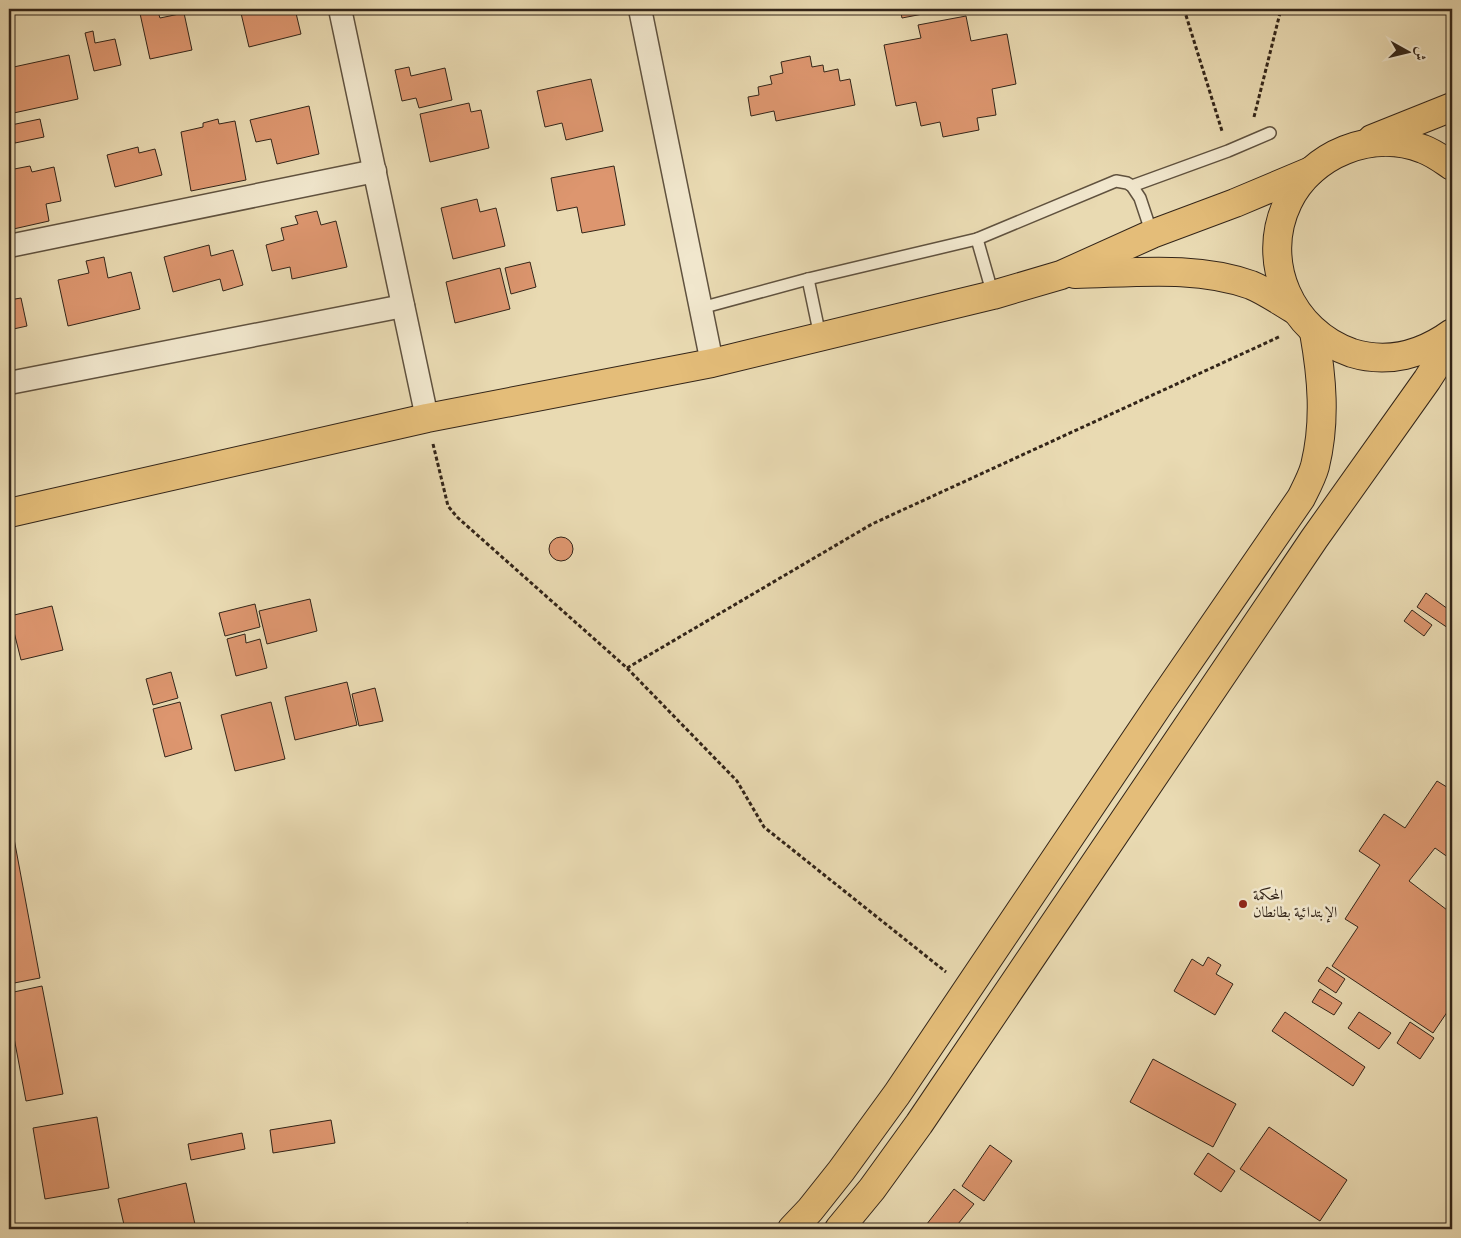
<svg xmlns="http://www.w3.org/2000/svg" width="1461" height="1238" viewBox="0 0 1461 1238" font-family="'IM FELL French Canon',Amiri,serif">
  <style>
    .building { fill: #dd966f; stroke: #332519 }
    .lines { fill: none; stroke-linecap: round; stroke-linejoin: round }
    .service-casing { stroke: #60523f; stroke-width: 14 }
    .minor-casing { stroke: #60523f; stroke-width: 25 }
    .primary-casing { stroke: #332519; stroke-width: 30 }
    .path { stroke: #332519; stroke-width: 3; stroke-dasharray: 4 2.5; stroke-linecap: butt }
    .service { stroke: #f1e7cd; stroke-width: 11 }
    .minor { stroke: #f1e7cd; stroke-width: 22 }
    .primary { stroke: #e4bd79; stroke-width: 28 }
    .poi-dot { fill: #8f2418; stroke: #f1e7cd; stroke-width: 2 }
    .labels { text-anchor: middle; dominant-baseline: central; stroke-width: 5; stroke-linejoin: round; paint-order: stroke }
    .poi-label { font-size: 15px; fill: #332519; stroke: #f1e7cd; text-anchor: start }
  </style>
  <rect width="100%" height="100%" fill="#e9dab2"/>
  <filter id="stains"><feTurbulence type="fractalNoise" baseFrequency=".004" numOctaves="4"/><feColorMatrix values="0 0 0 0 .2 0 0 0 0 .09 0 0 0 0 .02 0 0 0 .5 -.17"/></filter>
  <radialGradient id="worn" r=".72"><stop offset=".6" stop-color="#630" stop-opacity="0"/><stop offset="1" stop-color="#630" stop-opacity=".3"/></radialGradient>
  <g class="building">
    <path d="M139 9H157L160 18 184 13 192 50 150 59Z"/>
    <path d="M214 9H232V10L215 14Z"/>
    <path d="M240 9H295L301 34 249 47Z"/>
    <path d="M900 9H927L928 13 902 18Z"/>
    <path d="M966 16 971 41 1007 34 1016 84 992 89 996 115 977 118 979 130 943 137 940 122 921 126 916 102 896 106 884 45 921 38 918 25Z"/>
    <path d="M93 31 95 43 115 39 121 65 94 71 85 33Z"/>
    <path d="M69 55 78 99 9 114V68Z"/>
    <path d="M810 56 812 67 823 65 824 72 838 69 840 81 850 79 855 105 776 121 774 111 751 116 748 97 759 95 758 87 772 84 770 76 783 73 781 62Z"/>
    <path d="M409 67 411 76 445 68 452 100 419 108 416 98 402 101 395 70Z"/>
    <path d="M591 79 603 131 566 140 562 123 545 127 537 91Z"/>
    <path d="M469 103 471 112 481 110 489 148 430 162 420 114Z"/>
    <path d="M309 106 319 154 277 164 271 139 256 142 250 120Z"/>
    <path d="M40 119 44 137 15 143 11 125Z"/>
    <path d="M218 119 219 124 235 121 246 180 191 191 181 132 203 127V123Z"/>
    <path d="M138 147 139 153 155 149 162 175 115 187 107 155Z"/>
    <path d="M30 166 32 172 54 167 61 201 46 204 49 221 9 230V170Z"/>
    <path d="M614 166 625 225 582 233 577 207 557 211 551 178Z"/>
    <path d="M477 199 480 212 496 208 505 246 453 259 441 208Z"/>
    <path d="M317 211 321 225 336 221 347 267 292 279 290 267 272 271 266 245 284 240 281 228 298 224 295 216Z"/>
    <path d="M209 245 211 256 233 250 243 285 223 291 220 279 173 292 164 257Z"/>
    <path d="M104 257 108 278 131 272 140 309 68 326 58 280 89 273 86 261Z"/>
    <path d="M530 262 536 287 511 294 505 268Z"/>
    <path d="M500 268 510 309 455 323 446 282Z"/>
    <path d="M21 298 27 326 9 330V300Z"/>
    <circle cx="561" cy="549" r="12"/>
    <path d="M1426 593 1452 612V623L1448 628 1417 607Z"/>
    <path d="M310 599 317 631 267 644 259 611Z"/>
    <path d="M255 604 260 627 225 636 219 613Z"/>
    <path d="M52 606 63 650 21 660 10 616Z"/>
    <path d="M1412 610 1432 625 1424 636 1404 621Z"/>
    <path d="M245 634 246 643 260 639 267 668 236 676 227 639Z"/>
    <path d="M171 672 178 698 153 705 146 679Z"/>
    <path d="M347 682 357 725 295 740 285 697Z"/>
    <path d="M375 688 383 721 359 726 352 694Z"/>
    <path d="M180 702 192 749 165 757 153 709Z"/>
    <path d="M271 702 285 759 235 771 221 715Z"/>
    <path d="M1437 781 1450 789 1452 786V860L1435 848 1409 881 1451 913 1452 912V1005L1433 1033 1332 966 1358 927 1345 919 1380 865 1359 851 1384 814 1405 828Z"/>
    <path d="M12 828 40 978 9 984V829Z"/>
    <path d="M1208 957 1221 965 1216 974 1233 984 1215 1015 1174 991 1192 959 1203 966Z"/>
    <path d="M1327 967 1345 979 1336 993 1318 981Z"/>
    <path d="M42 986 63 1094 26 1101 9 1011V993Z"/>
    <path d="M1320 989 1342 1003 1334 1015 1312 1002Z"/>
    <path d="M1285 1012 1365 1067 1353 1086 1272 1031Z"/>
    <path d="M1359 1012 1391 1033 1379 1049 1348 1028Z"/>
    <path d="M1410 1022 1434 1038 1420 1059 1397 1043Z"/>
    <path d="M1153 1059 1236 1104 1213 1147 1130 1102Z"/>
    <path d="M97 1117 109 1188 45 1199 33 1128Z"/>
    <path d="M331 1120 335 1143 273 1153 270 1130Z"/>
    <path d="M1269 1127 1347 1180 1320 1221 1240 1169Z"/>
    <path d="M242 1133 245 1149 191 1160 188 1144Z"/>
    <path d="M990 1145 1012 1161 984 1201 962 1186Z"/>
    <path d="M1208 1153 1235 1171 1221 1192 1194 1174Z"/>
    <path d="M186 1183 196 1229H125L118 1199Z"/>
    <path d="M954 1189 974 1204 954 1229H923Z"/>
    <path d="M468 1223 469 1229H441Z"/>
    <path d="M1019 1223 1024 1229H1013Z"/>
  </g>
  <g class="lines">
    <g class="service-casing">
      <g id="service">
        <path d="M1132 186 1228 151 1270 133"/>
        <path d="M977 239 993 295"/>
        <path d="M808 279 820 336"/>
        <path d="M701 308 808 279 977 239 1116 181 1127 183 1132 186 1140 198 1152 234"/>
      </g>
    </g>
    <g class="minor-casing">
      <g id="minor">
        <path d="M340 9 427 418"/>
        <path d="M640 9 712 363"/>
        <path d="M9 246 375 171"/>
        <path d="M9 383 403 306"/>
      </g>
    </g>
    <g class="primary-casing">
      <g id="primary">
        <path d="M1372 139 1452 107"/>
        <path d="M1452 166C1443 160 1434 153 1423 149 1372 129 1311 154 1288 202 1259 262 1291 332 1352 353 1388 364 1423 354 1452 333"/>
        <path d="M1075 274C1132 273 1196 265 1251 285 1266 291 1281 302 1295 310"/>
        <path d="M9 513 427 418 712 363 993 295 1061 275 1152 234 1235 203 1311 171"/>
        <path d="M792 1229 810 1210 841 1171 897 1094 1160 703 1301 498C1306 488 1312 477 1315 466 1326 421 1322 377 1314 332"/>
        <path d="M839 1229 872 1189 919 1124 1314 539 1427 380 1452 341"/>
      </g>
    </g>
    <g class="path">
      <path d="M1184 9 1222 131"/>
      <path d="M1254 117 1281 9"/>
      <path d="M433 444 448 506 457 517 627 668 737 781 764 827 946 972"/>
      <path d="M627 668 872 524 1281 336"/>
    </g>
    <use href="#service" class="service"/>
    <use href="#minor" class="minor"/>
    <use href="#primary" class="primary"/>
  </g>
  <circle class="poi-dot" cx="1243" cy="904" r="5"/>
  <g class="labels">
    <g class="poi-label">
      <text x="1253" y="895">المحكمة<tspan x="1253" dy="17">الإبتدائية بطانطان</tspan></text>
    </g>
  </g>
  <rect width="1461" height="1238" fill="none" stroke="#e9dab2" stroke-width="30"/>
  <rect x="10" y="10" width="1441" height="1218" fill="none" stroke="#332519" stroke-width="2.5"/>
  <rect x="15" y="15" width="1431" height="1208" fill="none" stroke="#332519"/>
  <g transform="translate(1408 52) rotate(98)" stroke="#f1e7cd" stroke-width="4" paint-order="stroke">
  <path d="M0-4L9 19L0 12L-9 19Z" fill="#332519"/>
  <text y="-8" font-size="14" font-weight="bold" text-anchor="middle" fill="#332519">ش</text>
  </g>
  <rect width="100%" height="100%" filter="url(#stains)"/>
  <rect width="100%" height="100%" fill="url(#worn)"/>
</svg>
